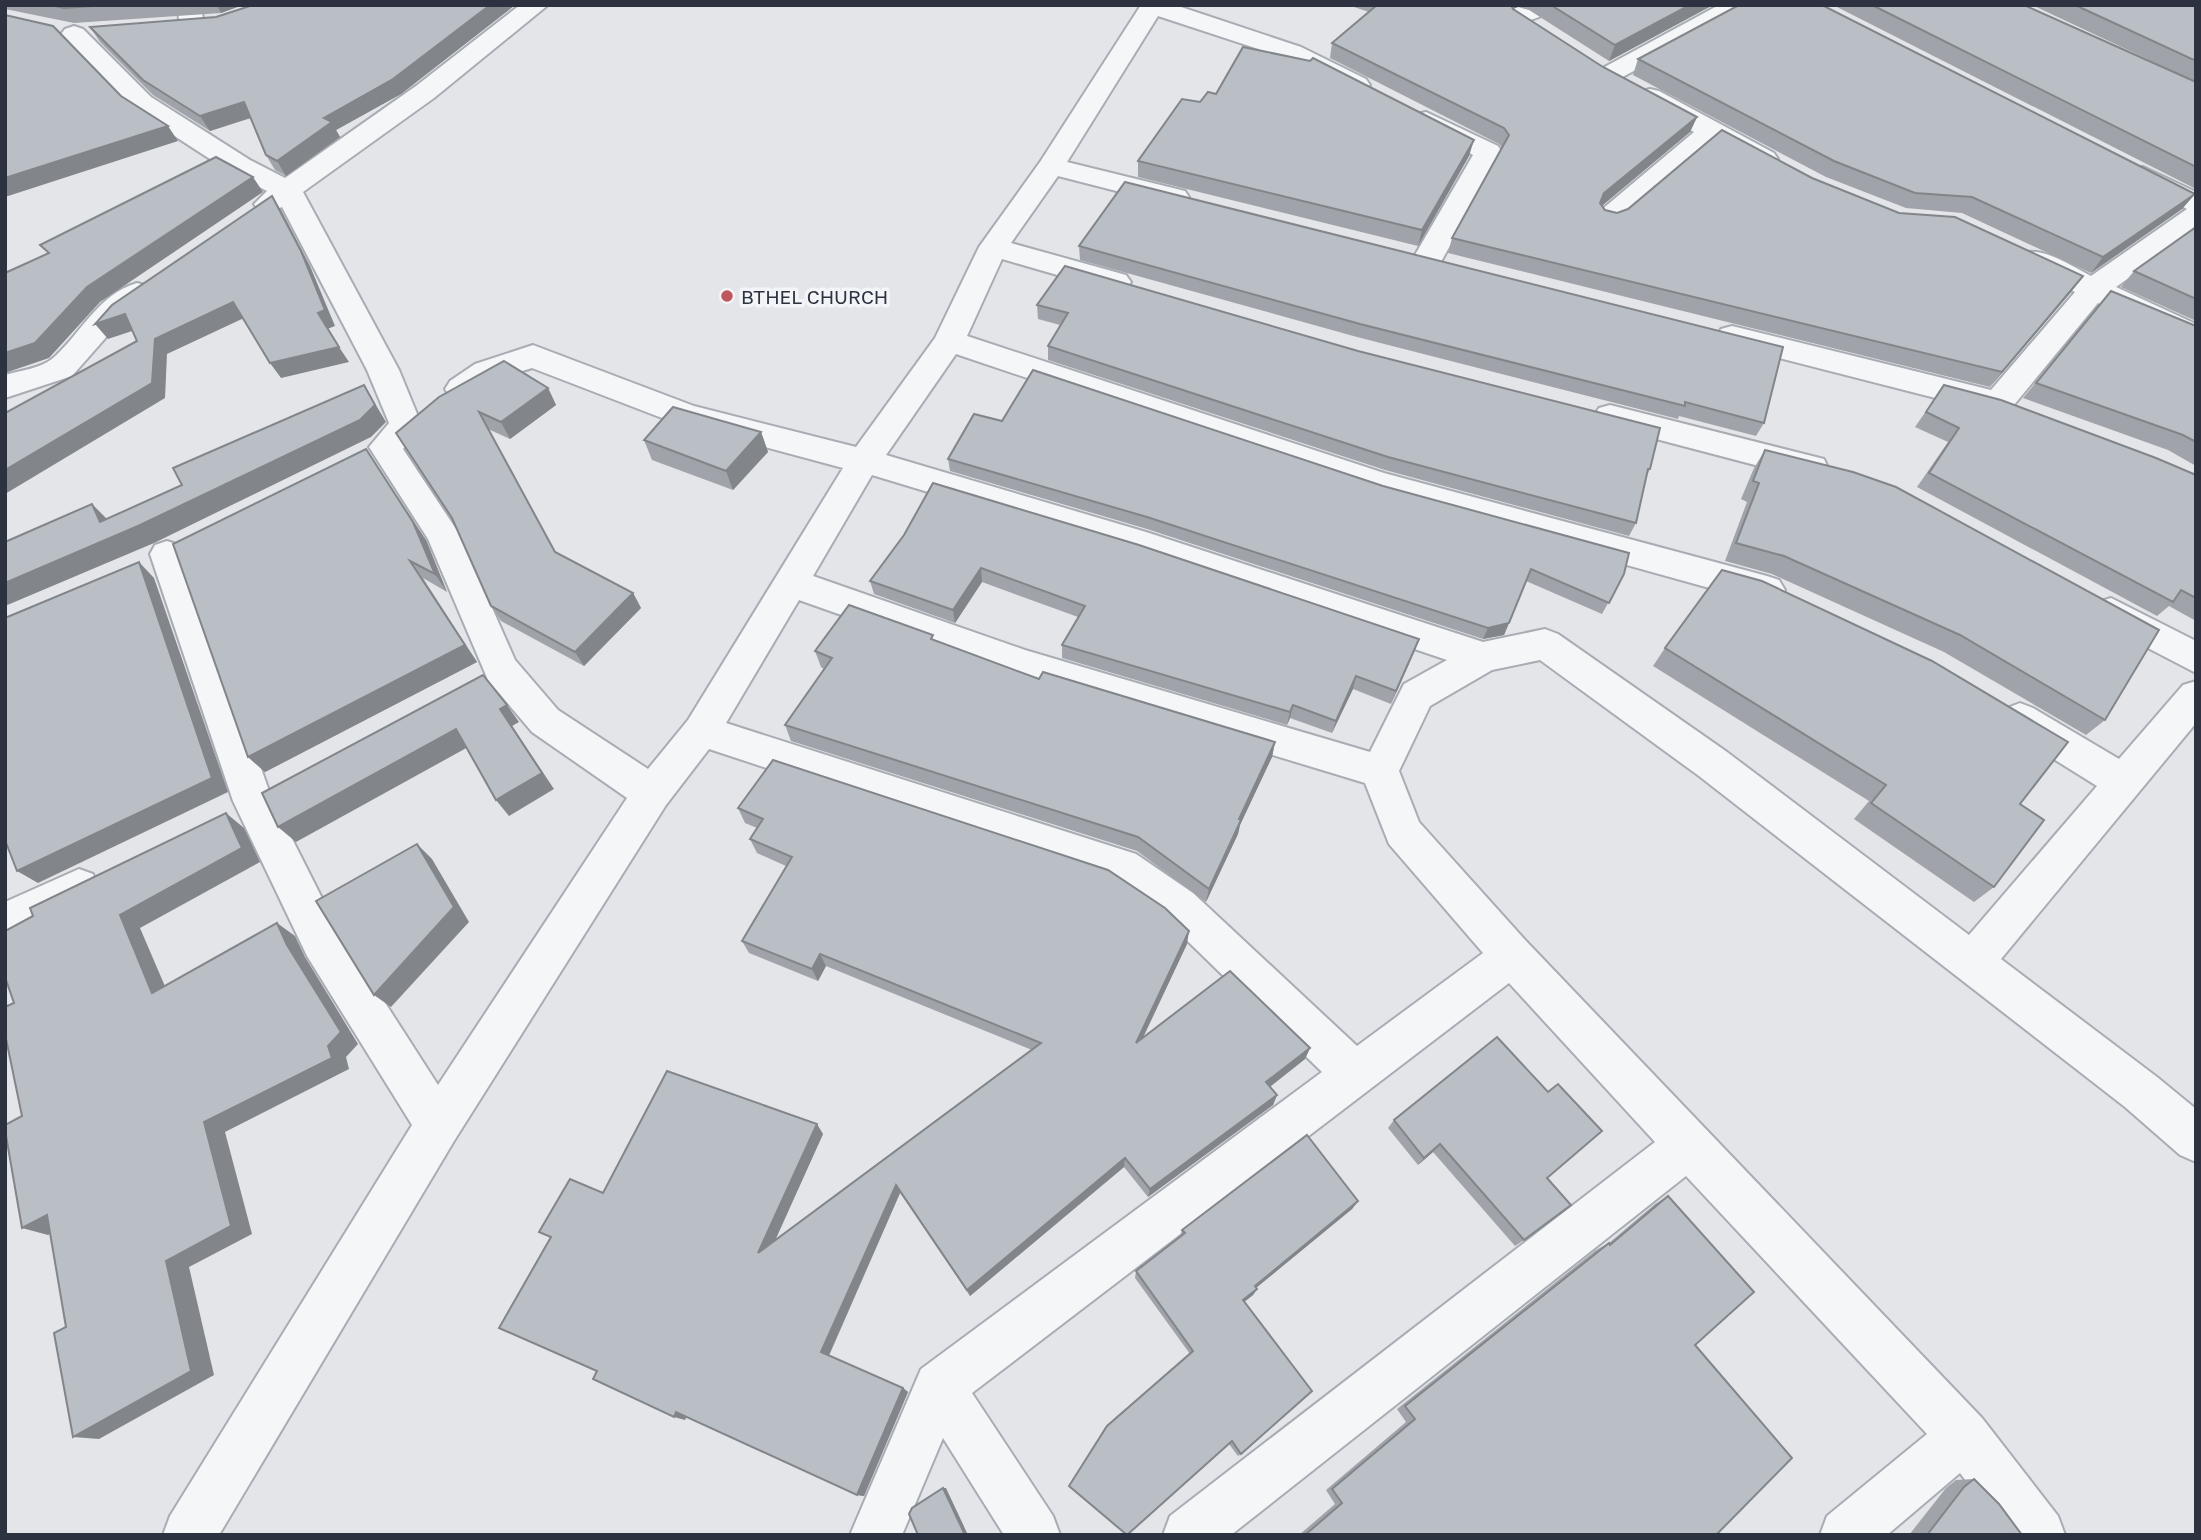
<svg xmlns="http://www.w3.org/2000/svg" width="2201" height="1540" viewBox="0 0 2201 1540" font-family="'Golos Text',sans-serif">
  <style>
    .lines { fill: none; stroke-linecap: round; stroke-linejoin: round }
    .street-casing { stroke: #a8acb3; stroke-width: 4 }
    .street { fill: #f5f6f8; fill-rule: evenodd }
    .wall { fill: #a0a3a9 }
    .shaded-wall { fill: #82858a }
    .building { fill: #babec5; stroke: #82858a; stroke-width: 2 }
    .poi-dot { fill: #c0565d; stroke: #f2f4f7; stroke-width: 2.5 }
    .labels { text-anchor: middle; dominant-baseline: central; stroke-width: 7; stroke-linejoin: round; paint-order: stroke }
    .far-poi-label { font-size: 19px; fill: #2c323f; stroke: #f2f4f7; text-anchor: start }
  </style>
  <rect width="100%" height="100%" fill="#e3e5e9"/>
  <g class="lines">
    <g class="street-casing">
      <g id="street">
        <path d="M177 5H201L204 26 201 31 192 33 183 31 180 26Z"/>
        <path d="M520 5H548L434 98 303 192 399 370 422 426 403 449 460 535 515 660 558 710 648 769 688 720 843 468 675 423 532 368C520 372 506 375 495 381 479 391 470 403 450 397L445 389 450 381 475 364 533 345 694 406 856 447 935 338 979 247 1040 162 1141 5H1175L1301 47 1366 79 1370 85 1366 91 1357 93 1348 91 1283 57 1158 16 1067 162 1185 191 1189 197 1185 203 1175 206 1058 176 1011 243 1126 275 1131 282 1126 289 1116 292 1002 259 967 336 1384 473 1767 576 1779 580 1785 590 1779 600 1767 604 1368 493 956 354 886 455 1146 532 1483 642 1545 629 1558 634 1727 752 1969 935 2097 786 2007 730 2001 719 2007 708 2020 703 2033 708 2119 759 2183 685 2196 681V723L2001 959 2157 1077 2196 1109V1162L2180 1155 2125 1107 1699 776 1540 660 1492 670 1430 706 1399 771 1419 822 1527 942 1982 1418 2058 1516 2065 1535H2006L1960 1473 1887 1535H1820L1827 1516 1927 1434 1686 1176 1231 1535H1163L1170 1516 1655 1142 1509 983 972 1393 1053 1516 1060 1535H1004L943 1438 902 1535H850L921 1369 1322 1072 1165 919 1109 881 709 749 666 805 454 1141 219 1535H163L170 1516 412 1125 307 956 233 801 150 554 155 545 167 541 179 545 184 554 272 799 337 928 438 1085 627 798 532 732 488 680 428 539 369 447 389 423 367 370 282 207 268 213 258 210 254 204 267 191 230 172 133 109 61 34 65 29 74 26 83 29 151 97 250 160 285 178 416 86ZM872 475 1139 556 1447 660 1404 684 1370 752 1025 650 813 576ZM799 600 1022 679 1365 783 1389 844 1483 953 1357 1046 1193 893 1136 854 726 723Z"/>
        <path d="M1487 5H1557L1554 10C1529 22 1506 33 1487 5Z"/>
        <path d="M1719 5H1750L1747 10 1617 80 1608 83 1599 80 1595 75 1599 70Z"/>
        <path d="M1650 89 1659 91 1774 153 1778 159 1774 165C1753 170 1732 153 1714 143L1620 223 1610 226 1600 223 1596 217 1600 211 1694 132 1641 103 1637 97 1641 91Z"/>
        <path d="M1426 112 1498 146 1502 152 1442 260 1437 267 1427 269 1417 267 1412 260 1473 155 1417 126 1413 120 1417 114Z"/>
        <path d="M2143 167 2196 192V230L2116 287 2196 324V347L2098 303 2009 411 1998 414 1732 346 1721 343 1717 336 1721 329 1732 326 1991 390 2075 292 2023 267 2018 260 2023 253C2045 247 2071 266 2091 276L2187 209 2133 182 2129 176 2133 170Z"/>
        <path d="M137 283 148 286 152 293 148 300 123 318 72 376 5 398V375C19 371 41 368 52 359 81 334 98 294 137 283Z"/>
        <path d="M1610 405 1812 456 1824 459 1828 468 1824 477 1812 480 1599 424 1594 416 1599 408Z"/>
        <path d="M2111 598 2196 641V673L2098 622 2093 612 2098 602Z"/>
        <path d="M79 869 93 874 99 887 93 900 5 942V902Z"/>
      </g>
    </g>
    <use href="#street" class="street"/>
  </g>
  <g class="wall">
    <path d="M5 5H243L221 13 74 23 5 9Z"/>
    <path d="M253 5H515L401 94 336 130 340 137 286 176 275 170 266 155 251 118 210 131 153 95 100 42 90 27 216 17Z"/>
    <path d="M1348 5H1713L1609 61 1529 10 1518 7 1513 9 1603 67 1697 117 1690 132 1602 206 1605 210 1617 213 1812 178 2071 292 1990 387 1448 253 1452 238 1502 147 1499 144 1330 58 1332 43 1369 12Z"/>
    <path d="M1833 5H2024L2196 82V189Z"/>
    <path d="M2032 5H2196V82Z"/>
    <path d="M1638 59 2195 194 2182 209 2091 273 1962 213 1906 208 1826 177 1633 75Z"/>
    <path d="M1469 156 1418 246 1138 177V161Z"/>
    <path d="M2196 227V321L2121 287 2134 271Z"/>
    <path d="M1079 246 1764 423 1756 436 1679 416 1678 419 1357 337 1080 260Z"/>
    <path d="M2111 291 2196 326V466L2168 450 2023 398Z"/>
    <path d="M1037 305 1650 469 1646 477 1636 523 1629 536 1385 470 1048 360V346L1060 325 1038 319Z"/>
    <path d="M1944 385 2196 475V621L2169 606 2157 616 1917 487 1948 442 1915 427Z"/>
    <path d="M548 388 556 405 510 439 488 429 555 552 633 593 641 608 584 666 501 621 491 606 439 397Z"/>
    <path d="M761 432 768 452 733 490 652 460 644 440Z"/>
    <path d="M1765 450 2105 720 2086 735 1944 652 1772 574 1725 561 1747 502 1741 499 1754 468Z"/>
    <path d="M948 459 1624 574 1602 614 1526 581 1504 635 1483 639 1147 529 950 471Z"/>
    <path d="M904 535 1419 639 1414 652 1391 704 1353 689 1332 733 1290 718 1287 725 1062 658V645L1078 617 982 582 955 623 874 594 870 581Z"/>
    <path d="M426 540 447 592 423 578 477 662 265 772 248 757Z"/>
    <path d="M934 640 1039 679 1275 742 1272 757 1240 825 1238 834 1206 902 1137 851 791 741 785 725 824 669 821 667 815 651Z"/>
    <path d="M1665 648 2020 804 1994 887 1974 902 1854 819 1869 801 1653 666Z"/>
    <path d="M738 808 1187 944 1143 1038 1310 1048 1305 1059 1270 1087 1277 1095 1273 1105 1148 1197 1124 1167 970 1296 900 1193 829 1356 903 1388 908 1392 864 1496 857 1495 686 1417 685 1420 597 1371 551 1238 539 1232 603 1193 823 1134 775 1241 1032 1050 826 966 818 981 749 953 742 941 786 866 757 853 750 839 757 828 745 823Z"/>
    <path d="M1394 1120 1547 1178 1524 1240 1515 1246 1433 1152 1418 1165 1388 1128Z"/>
    <path d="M1668 1196 1695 1345 1716 1535H1299L1335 1504 1326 1490 1406 1422 1397 1409 1596 1250 1609 1243 1655 1204Z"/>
    <path d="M1358 1201 1352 1209 1256 1288 1257 1289 1253 1295 1244 1302 1241 1454 1238 1456 1229 1444 1190 1354 1135 1278 1136 1271 1180 1236 1182 1230Z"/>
    <path d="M1974 1479 2022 1535H1909L1946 1488 1956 1480Z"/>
  </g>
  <g class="shaded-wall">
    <path d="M217 5H243L221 13Z"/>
    <path d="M490 5H515L401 94 336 130 340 137 286 176 277 161 324 118Z"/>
    <path d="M1508 5H1519L1518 7 1508 11Z"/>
    <path d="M1690 5H1713L1609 61 1615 45Z"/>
    <path d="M244 102 253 117 210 131 200 116Z"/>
    <path d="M1697 117 1690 132 1598 209 1600 203 1604 193Z"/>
    <path d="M168 126 178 141 5 197V178Z"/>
    <path d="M1474 140 1469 156 1418 246 1422 230Z"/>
    <path d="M253 177 263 192 100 302 49 358 5 373V353L87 287Z"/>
    <path d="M2195 194 2182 209 2091 273 2103 257Z"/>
    <path d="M272 196 282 212 310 266 335 326 327 329 318 313Z"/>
    <path d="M2083 276 2071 292 1990 387 2002 372Z"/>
    <path d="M233 302 244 318 167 354 165 398 5 494V470L155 339Z"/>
    <path d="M125 314 138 329 108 339 95 324Z"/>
    <path d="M339 347 349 362 281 378 270 363Z"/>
    <path d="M364 385 386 422 371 437 154 543 5 606V583L100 522 92 504 108 520 115 536Z"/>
    <path d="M548 388 556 405 510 439 501 422Z"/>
    <path d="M761 432 768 452 733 490 726 471Z"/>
    <path d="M366 449 426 540 447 592 435 574Z"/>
    <path d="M410 561 477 662 265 772 248 757Z"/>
    <path d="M139 562 154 578 228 792 38 883 17 871Z"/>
    <path d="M981 568 982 582 955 623 953 610Z"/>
    <path d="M633 593 641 608 584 666 575 652Z"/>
    <path d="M1509 623 1504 635 1483 639 1488 628Z"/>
    <path d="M1419 639 1414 652 1391 704 1396 691Z"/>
    <path d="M1356 676 1353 689 1332 733 1336 721Z"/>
    <path d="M507 705 519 722 512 726 554 789 509 816 496 800 500 709Z"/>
    <path d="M1293 705 1290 718 1287 725 1290 712Z"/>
    <path d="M456 729 470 746 296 842 278 827Z"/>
    <path d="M1275 742 1272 757 1240 825 1238 834 1206 902 1209 889 1239 819Z"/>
    <path d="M226 813 244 828 260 862 140 928 173 1005 152 993 120 915Z"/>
    <path d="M417 844 432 859 469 922 391 1007 374 995Z"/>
    <path d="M277 923 295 936 305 957 358 1044 346 1057 349 1069 225 1132 252 1234 189 1267 214 1375 99 1439 73 1437 166 1261 204 1122 287 945Z"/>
    <path d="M1189 931 1187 944 1135 1054 1136 1043Z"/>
    <path d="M820 954 826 966 818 981 812 969Z"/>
    <path d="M1310 1048 1305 1059 1263 1092 1266 1082Z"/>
    <path d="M1277 1095 1273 1105 1148 1197 1150 1189Z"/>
    <path d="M817 1124 823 1134 766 1260 758 1253Z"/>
    <path d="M1440 1144 1433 1152 1418 1165 1424 1158Z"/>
    <path d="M1125 1158 1124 1167 970 1296 967 1290Z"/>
    <path d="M896 1185 900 1193 828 1357 821 1352Z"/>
    <path d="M1358 1201 1352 1209 1251 1292 1255 1286Z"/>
    <path d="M47 1215 72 1223 48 1235 22 1228Z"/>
    <path d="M1257 1289 1253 1295 1239 1306 1243 1300Z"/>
    <path d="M903 1388 908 1392 864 1496 857 1495Z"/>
    <path d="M676 1412 687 1415 685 1420 674 1417Z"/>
    <path d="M943 1488H946L968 1535H965Z"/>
  </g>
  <g class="building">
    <path d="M50 5H107L64 8Z"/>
    <path d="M253 5H490L393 79 324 118 332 122 277 161 266 155 244 102 200 116 143 80 90 27 216 17Z"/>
    <path d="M1377 5H1511L1513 9 1603 67 1697 117 1604 193 1600 203 1605 210 1617 213 1628 209 1722 130 1812 178 1899 213 1955 217 2083 276 2002 372 1452 238 1509 135 1504 128 1332 43Z"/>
    <path d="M1551 5H1690L1615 45Z"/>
    <path d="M1739 5H1822L2195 194 2103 257 1972 197 1915 193 1834 161 1638 59Z"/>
    <path d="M1872 5H2024L2196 82V167Z"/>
    <path d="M2075 5H2196V61Z"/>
    <path d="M5 15 53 26 121 96 168 126 5 178Z"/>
    <path d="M1243 47 1310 61 1313 58 1474 140 1422 230 1138 161 1182 99 1200 102 1208 92 1216 94Z"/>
    <path d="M216 157 253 177 87 287 35 343 5 353V273L49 253 40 245Z"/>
    <path d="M1125 182 1783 347 1764 423 1685 402V406L1360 324 1079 246Z"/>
    <path d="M272 196 301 251 325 310 318 313 339 347 270 363 233 302 155 339 152 383 5 470V413L137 341 125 314 95 324 112 305Z"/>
    <path d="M2196 227V299L2134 271Z"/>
    <path d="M1065 266 1358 351 1660 428 1650 469H1648L1636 523 1388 457 1048 346 1068 313 1037 305Z"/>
    <path d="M2111 291 2196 326V442L2183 435 2036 383Z"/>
    <path d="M504 361 548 388 501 422 479 412 555 552 633 593 575 652 491 606 452 518 396 433 439 397Z"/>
    <path d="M1033 370 1383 486 1629 553 1624 574 1609 603 1531 569 1509 623 1488 628 1147 517 948 459 974 414 1002 421Z"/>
    <path d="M364 385 375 405 360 420 138 526 5 583V542L92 504 100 522 182 485 173 468Z"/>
    <path d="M1944 385 2001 400 2156 458 2196 475V598L2181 590 2173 602 1929 473 1959 428 1926 412Z"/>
    <path d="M673 407 761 432 726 471 644 440Z"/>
    <path d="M366 449 413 522 435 574 410 561 465 645 248 757 173 544Z"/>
    <path d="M1765 450 1853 472 1896 487 2159 630 2105 720 1960 635 1784 556 1736 543 1759 483 1753 481Z"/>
    <path d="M933 483 1139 545 1419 639 1396 691 1356 676 1336 721 1293 705 1290 712 1062 645 1085 606 981 568 953 610 870 581 904 535Z"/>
    <path d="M139 562 212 778 17 871 5 840V618Z"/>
    <path d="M1722 570 1762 581 1932 661 2068 742 2020 804 2044 820 1994 887 1871 803 1886 785 1665 648Z"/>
    <path d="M849 605 933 635 931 639 1039 679 1043 672 1275 742 1239 819 1241 820 1209 889 1138 837 785 725 832 658 815 651Z"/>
    <path d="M483 675 507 705 500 709 542 773 496 800 456 729 278 827 262 793Z"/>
    <path d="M773 760 1108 870 1165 908 1189 931 1136 1043 1230 971 1310 1048 1266 1082 1277 1095 1150 1189 1125 1158 967 1290 896 1185 821 1352 903 1388 857 1495 676 1412 674 1417 593 1379 597 1371 499 1328 551 1237 539 1232 570 1179 603 1193 667 1071 817 1124 758 1253 1041 1043 820 954 812 969 742 941 792 857 750 839 763 819 738 808Z"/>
    <path d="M226 813 242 848 120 915 152 993 277 923 287 945 341 1032 328 1046 332 1058 204 1122 231 1226 166 1261 191 1371 73 1437 54 1333 66 1327 47 1215 22 1228 5 1130V1125L22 1116 5 1034V1007L14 1003 5 977V931L33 916 30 908Z"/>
    <path d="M417 844 454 907 374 995 316 901Z"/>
    <path d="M1497 1037 1548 1092 1558 1084 1602 1131 1547 1178 1571 1205 1524 1240 1440 1144 1424 1158 1394 1120Z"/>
    <path d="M1307 1135 1358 1201 1255 1286 1257 1289 1243 1300 1312 1391 1241 1454 1232 1441 1127 1535 1069 1486 1107 1426 1193 1351 1136 1271 1185 1233 1182 1230Z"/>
    <path d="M1668 1196 1754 1292 1695 1345 1792 1458 1716 1535H1305L1342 1503 1332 1489 1415 1419 1405 1406 1609 1243 1610 1245Z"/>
    <path d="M1974 1479 1999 1504 2022 1535H1927L1964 1487Z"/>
    <path d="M943 1488 965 1535H918L909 1514 912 1508Z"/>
  </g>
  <circle class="poi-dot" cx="727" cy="296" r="7"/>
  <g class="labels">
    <g class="far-poi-label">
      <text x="741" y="296">BTHEL CHURCH</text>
    </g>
  </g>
  <rect width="2201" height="1540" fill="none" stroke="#2c323f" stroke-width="14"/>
</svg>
